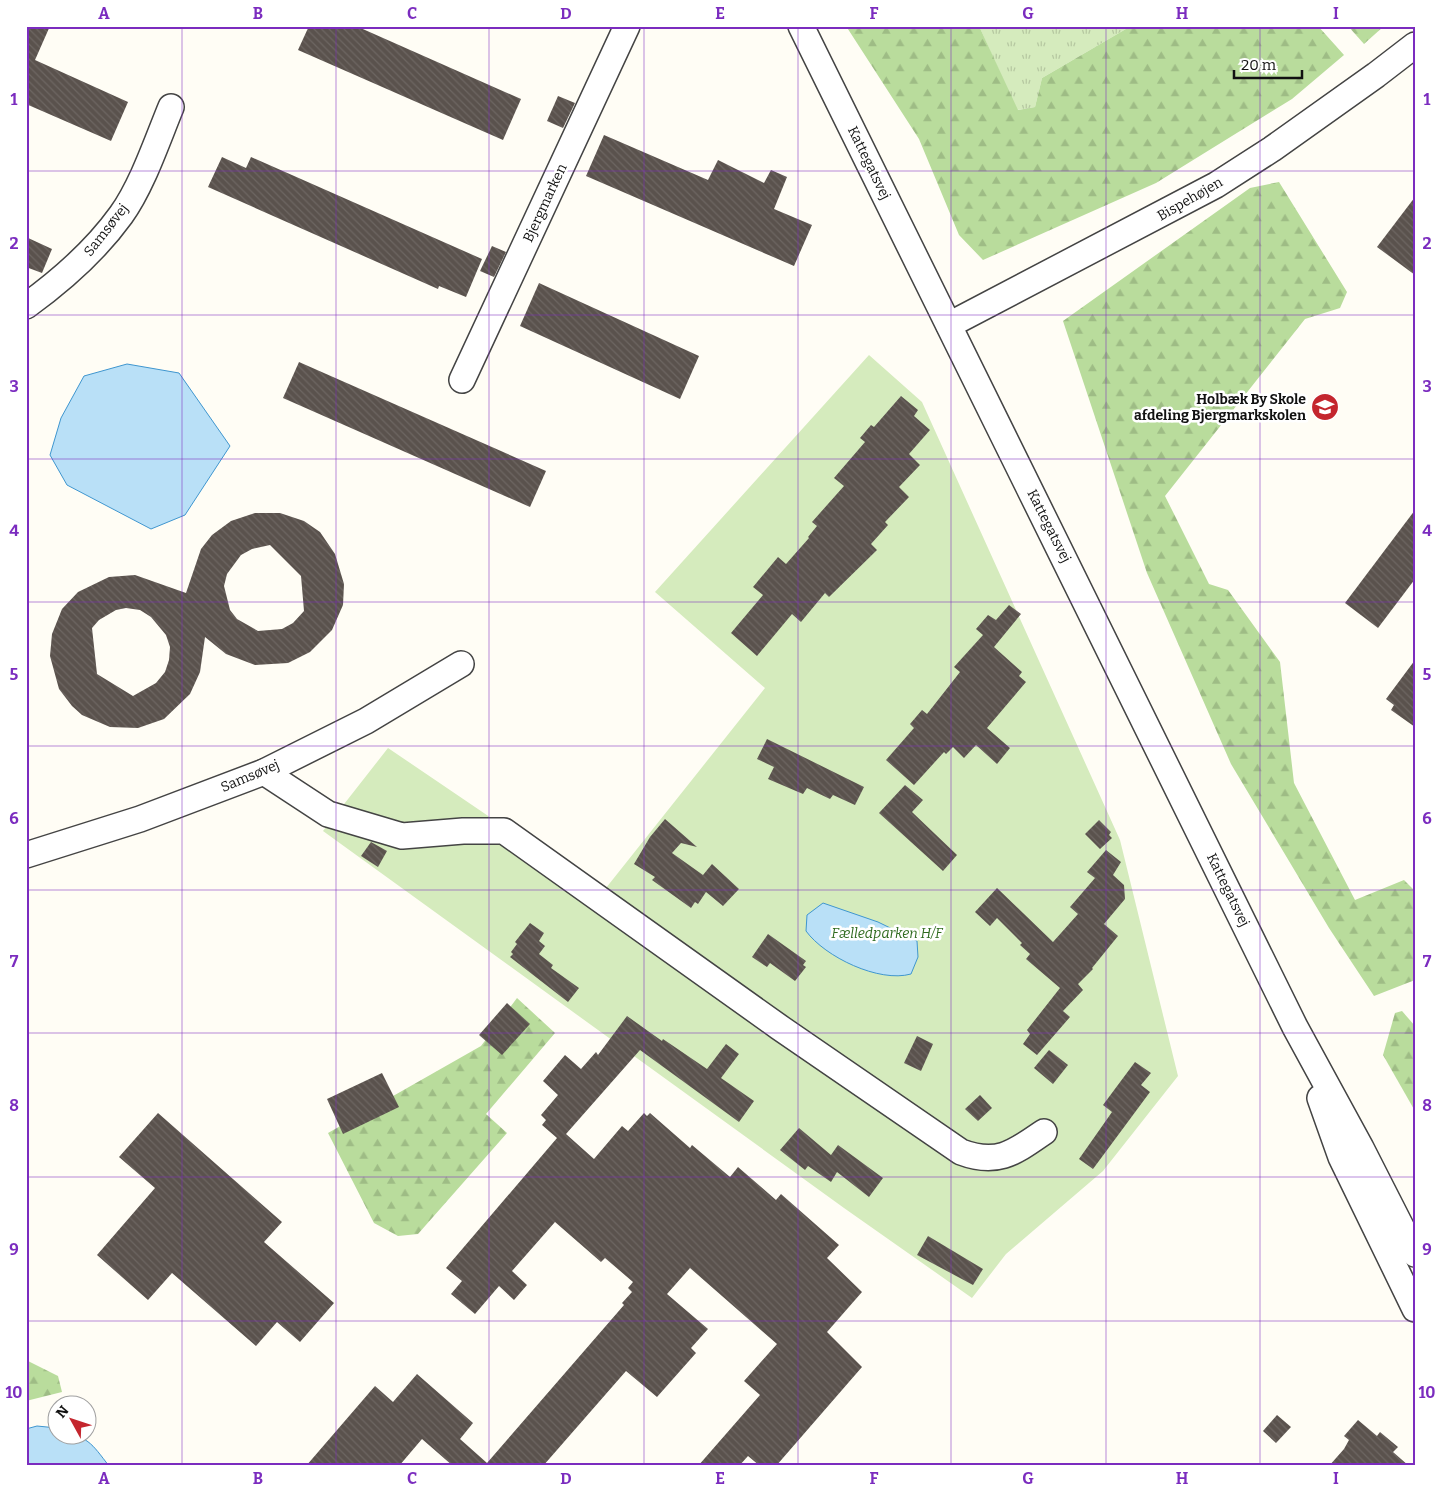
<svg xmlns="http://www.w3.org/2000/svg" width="1441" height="1492" viewBox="0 0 1441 1492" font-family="Bitter,serif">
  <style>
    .grass { fill: url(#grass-tufts) }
    .forest { fill: url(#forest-firs) }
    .park { fill: #d5ebbd }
    .water { fill: #b9e0f7; stroke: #3f96cf }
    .building { fill: url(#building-back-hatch); fill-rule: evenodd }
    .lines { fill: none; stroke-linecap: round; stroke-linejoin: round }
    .minor-casing { stroke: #444; stroke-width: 28 }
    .minor { stroke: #fff; stroke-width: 25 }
    .grid { fill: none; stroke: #7b2cbf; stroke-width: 1; stroke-opacity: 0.55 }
    .labels { text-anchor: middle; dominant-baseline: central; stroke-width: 5; stroke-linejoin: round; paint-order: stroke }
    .street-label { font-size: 14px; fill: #111; stroke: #fff }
    .poi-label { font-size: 14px; font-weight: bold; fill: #111; stroke: #fff; text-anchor: end }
    .park-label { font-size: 14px; font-style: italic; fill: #2f6b1f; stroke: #fff }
    .neatline { fill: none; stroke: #7b2cbf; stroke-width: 2 }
    .grid-label { font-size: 16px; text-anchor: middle; font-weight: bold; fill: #7b2cbf }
  </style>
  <defs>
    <pattern id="grass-tufts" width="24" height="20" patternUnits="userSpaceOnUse" patternTransform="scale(1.25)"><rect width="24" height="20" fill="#d5ebbd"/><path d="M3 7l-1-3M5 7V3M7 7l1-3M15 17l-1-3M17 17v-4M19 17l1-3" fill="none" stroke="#b6c8a1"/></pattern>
    <pattern id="forest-firs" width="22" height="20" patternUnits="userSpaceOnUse" patternTransform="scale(1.25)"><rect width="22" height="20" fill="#b9dc9c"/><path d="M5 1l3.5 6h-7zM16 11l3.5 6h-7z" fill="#9ebc85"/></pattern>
    <pattern id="building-back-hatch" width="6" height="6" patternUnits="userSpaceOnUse" patternTransform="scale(1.25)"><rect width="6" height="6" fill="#5a524d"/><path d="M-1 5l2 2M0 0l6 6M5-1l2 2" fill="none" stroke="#6d6662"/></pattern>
  </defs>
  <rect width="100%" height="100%" fill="#fffdf5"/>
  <path class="grass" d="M979 26H1131L1042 78 1035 107 1017 110Z"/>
  <g class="forest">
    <path d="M846 26H979L1018 110 1035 107 1042 78 1131 26H1318L1344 55 1292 99 1156 183 983 260 959 235 919 139Z"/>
    <path d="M1348 26H1384L1364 44Z"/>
    <path d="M1279 182 1347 292 1340 308 1305 319 1165 496 1209 584 1228 590 1280 662 1294 783 1355 900 1404 880 1415 891V980L1374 996 1329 928 1231 764 1147 573 1063 321 1250 188Z"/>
    <path d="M517 998 555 1033 486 1114 507 1133 418 1234 398 1236 374 1223 328 1133 481 1046Z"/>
    <path d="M1402 1011 1415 1026V1111L1383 1055 1395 1013Z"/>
    <path d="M26 1360 58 1376 62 1392 26 1401Z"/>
  </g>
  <path class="park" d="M869 355 922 402 1120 840 1178 1076 1103 1171 1006 1254 972 1298 844 1208 323 831 388 748 602 893 765 688 655 592Z"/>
  <g class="water">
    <path d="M127 364 179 373 230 446 185 515 151 529 67 485 50 455 61 418 84 376Z"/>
    <path d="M823 903 878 922 917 941 918 957 911 974C879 983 825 957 806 931L807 915Z"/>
    <path d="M37 1426 57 1428 58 1434C87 1434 92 1444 109 1466H26V1429Z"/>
  </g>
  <g class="building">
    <path d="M26 26H50L35 60 128 102 111 141 26 104Z"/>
    <path d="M309 26H356L521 99 503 140 298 50Z"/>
    <path d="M558 96 575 103 563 128 547 121Z"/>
    <path d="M604 135 708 180 718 160 764 183 771 170 787 177 774 209 812 225 794 266 586 176Z"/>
    <path d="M222 157 246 168 251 157 482 259 466 297 439 286 438 289 208 187Z"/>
    <path d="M1415 197V275L1377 247Z"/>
    <path d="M26 237 52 249 42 273 26 267Z"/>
    <path d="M492 246 506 252 494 277 480 271Z"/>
    <path d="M539 283 699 356 680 399 520 326Z"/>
    <path d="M299 362 546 471 530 507 283 398Z"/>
    <path d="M901 396 918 410 914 416 930 430 909 454 920 465 899 487 909 497 885 522 888 525 871 544 877 550 829 597 825 593 801 622 792 614 757 656 731 633 763 595 753 587 778 557 786 564 809 538 808 537 817 526 812 522 844 486 834 478 865 442 860 438 871 425 874 427Z"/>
    <path d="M1415 510V579L1378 628 1345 603Z"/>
    <path d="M255 513H280L304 521 320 532 335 554 344 584 343 605 332 630 310 652 288 663 255 665 226 654 205 637 200 672 190 694 164 719 138 728 110 727 82 715 72 706 59 689 50 656 52 634 62 609 78 592 109 577 135 575 186 593 201 549 212 535 231 521ZM270 545 301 576 304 611 293 623 282 629 258 631 237 619 230 610 224 586 227 574 241 555 252 549ZM126 608 140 610 151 617 166 635 170 647 169 660 165 672 156 683 133 696 97 674 92 628 99 620 116 610Z"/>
    <path d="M1009 605 1021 614 994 647 1022 672 1019 676 1026 682 987 728 1010 748 997 764 976 745 964 758 953 747 946 754 944 752 914 785 886 760 914 728 910 724 922 710 927 714 960 672 954 667 983 635 976 629 988 615 996 620Z"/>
    <path d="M1415 660V727L1391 710 1394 705 1386 699Z"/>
    <path d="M767 739 864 787 855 805 833 795 830 799 807 788 803 794 768 779 774 767 757 759Z"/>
    <path d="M905 785 923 800 912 812 957 855 943 871 879 813Z"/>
    <path d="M665 819 697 847 681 843 672 853 703 875 712 864 739 889 723 906 706 892 698 904 695 902 691 908 652 880 655 877 634 864 650 837Z"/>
    <path d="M1099 820 1111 832 1109 835 1112 838 1100 849 1085 834Z"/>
    <path d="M371 842 387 851 378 867 361 856Z"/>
    <path d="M1106 850 1121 862 1113 875 1124 885 1125 899 1104 924 1118 936 1092 968 1093 969 1078 984 1083 990 1063 1011 1070 1017 1037 1055 1023 1044 1030 1034 1027 1030 1060 988 1026 959 1030 954 1020 945 1022 943 997 918 990 926 975 912 997 888 1053 942 1078 914 1070 907 1095 878 1087 872Z"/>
    <path d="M530 923 544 933 539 941 545 946 539 954 553 965 551 968 579 988 568 1002 510 957 513 954 511 952 517 944 515 942Z"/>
    <path d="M768 934 806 961 803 965 806 967 795 981 770 963 767 967 752 957Z"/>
    <path d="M507 1003 530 1024 502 1055 479 1035Z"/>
    <path d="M627 1016 662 1041 663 1039 707 1069 726 1044 739 1054 721 1078 754 1101 739 1122 640 1050 566 1134 594 1159 622 1126 628 1131 644 1113 647 1116 650 1113 690 1148 692 1145 730 1177 738 1167 776 1200 781 1194 839 1245 827 1258 862 1292 827 1332 862 1367 776 1466H760L748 1456 739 1466H698L760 1395 744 1381 777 1344 690 1268 667 1294 708 1329 691 1348 696 1353 657 1397 626 1371 543 1466H453L422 1439 399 1466H306L375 1386 393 1402 417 1374 473 1423 460 1439 487 1463 624 1305 622 1303 632 1292 628 1288 633 1282 605 1258 601 1262 555 1222 512 1271 527 1285 514 1300 499 1286 475 1314 451 1294 462 1281 446 1268 557 1138 542 1125 546 1120 541 1115 558 1095 543 1081 565 1055 581 1069 596 1052 598 1055Z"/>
    <path d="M917 1036 933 1044 921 1071 904 1063Z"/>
    <path d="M1049 1050 1068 1065 1053 1084 1034 1068Z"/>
    <path d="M1135 1062 1151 1073 1141 1085 1150 1092 1093 1169 1079 1159 1112 1112 1103 1105Z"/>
    <path d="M382 1073 399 1107 343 1134 327 1099Z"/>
    <path d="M980 1095 992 1108 978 1121 965 1109Z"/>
    <path d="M158 1113 282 1222 264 1242 334 1303 300 1342 277 1322 256 1346 172 1273 148 1300 97 1255 155 1188 119 1157Z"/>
    <path d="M799 1128 831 1155 838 1145 883 1178 869 1197 837 1172 831 1182 808 1166 805 1170 780 1150Z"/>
    <path d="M928 1236 983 1269 973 1285 917 1255Z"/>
    <path d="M1277 1415 1291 1427 1276 1443 1263 1431Z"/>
    <path d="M1358 1420 1377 1436 1380 1432 1398 1447 1393 1452 1409 1466H1329L1344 1449 1349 1440 1344 1436Z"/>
  </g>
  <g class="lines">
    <g class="minor-casing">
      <g id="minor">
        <path d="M801 26 1295 1027 1361 1148 1415 1254"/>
        <path d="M26 306C62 280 95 251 121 215 142 186 157 141 171 107"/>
        <path d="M949 325 1216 185 1272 149 1376 75 1415 45"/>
        <path d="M462 380 627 26"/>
        <path d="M264 772 328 814 402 836 463 831H504L779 1027 961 1152C998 1166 1015 1152 1044 1132"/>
        <path d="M26 855 140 819 264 772 366 721 461 664"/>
        <path d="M1320 1098 1341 1157 1415 1309"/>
      </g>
    </g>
    <use href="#minor" class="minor"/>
  </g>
  <path class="grid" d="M182 26V1466M336 26V1466M489 26V1466M644 26V1466M798 26V1466M951 26V1466M1106 26V1466M1260 26V1466M26 171H1415M26 315H1415M26 459H1415M26 602H1415M26 746H1415M26 890H1415M26 1033H1415M26 1177H1415M26 1321H1415"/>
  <defs>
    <g id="school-disc" transform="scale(1.4375)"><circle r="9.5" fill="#c4262e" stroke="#fff"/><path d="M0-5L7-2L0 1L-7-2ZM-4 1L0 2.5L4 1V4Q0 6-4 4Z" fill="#fff"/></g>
  </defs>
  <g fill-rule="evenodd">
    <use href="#school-disc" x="1325" y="407"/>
  </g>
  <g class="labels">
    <g class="street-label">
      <text transform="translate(869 163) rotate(64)">Kattegatsvej</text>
      <text transform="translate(1190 199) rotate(-30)">Bispehøjen</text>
      <text transform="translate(545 203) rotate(-65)">Bjergmarken</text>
      <text transform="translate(106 230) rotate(-52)">Samsøvej</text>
      <text transform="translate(1049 526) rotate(63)">Kattegatsvej</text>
      <text transform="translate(250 776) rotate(-23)">Samsøvej</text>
      <text transform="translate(1228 890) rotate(64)">Kattegatsvej</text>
    </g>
    <g class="poi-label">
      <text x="1306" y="399">Holbæk By Skole<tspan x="1306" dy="16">afdeling Bjergmarkskolen</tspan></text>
    </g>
    <g class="park-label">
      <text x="887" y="933">Fælledparken H/F</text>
    </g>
  </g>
  <rect width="1441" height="1492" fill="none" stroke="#ffffff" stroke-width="55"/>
  <g transform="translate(72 1420) rotate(310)"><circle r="24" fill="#ffffff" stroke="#a0a0a0"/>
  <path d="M0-4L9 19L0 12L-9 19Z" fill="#c4262e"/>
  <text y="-8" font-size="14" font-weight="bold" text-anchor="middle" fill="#111111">N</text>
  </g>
  <path d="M1234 70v8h68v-8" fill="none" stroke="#111111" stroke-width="2.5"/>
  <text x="1241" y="70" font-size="15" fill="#111111" stroke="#ffffff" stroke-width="4" paint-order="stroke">20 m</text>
  <rect x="28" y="28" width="1386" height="1436" class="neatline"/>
  <g class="grid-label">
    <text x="104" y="19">A</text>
    <text x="258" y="19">B</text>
    <text x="412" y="19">C</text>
    <text x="566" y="19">D</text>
    <text x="720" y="19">E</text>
    <text x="874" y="19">F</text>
    <text x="1028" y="19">G</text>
    <text x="1182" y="19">H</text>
    <text x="1336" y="19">I</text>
    <text x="14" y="105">1</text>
    <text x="1427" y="105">1</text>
    <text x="14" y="249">2</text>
    <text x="1427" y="249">2</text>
    <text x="14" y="392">3</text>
    <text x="1427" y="392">3</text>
    <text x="14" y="536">4</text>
    <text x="1427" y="536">4</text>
    <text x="14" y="680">5</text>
    <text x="1427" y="680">5</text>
    <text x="14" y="824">6</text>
    <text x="1427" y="824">6</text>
    <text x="14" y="967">7</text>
    <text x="1427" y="967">7</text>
    <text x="14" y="1111">8</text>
    <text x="1427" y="1111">8</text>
    <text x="14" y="1255">9</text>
    <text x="1427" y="1255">9</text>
    <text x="14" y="1398">10</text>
    <text x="1427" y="1398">10</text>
    <text x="104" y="1484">A</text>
    <text x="258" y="1484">B</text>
    <text x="412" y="1484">C</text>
    <text x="566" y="1484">D</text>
    <text x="720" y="1484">E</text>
    <text x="874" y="1484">F</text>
    <text x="1028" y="1484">G</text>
    <text x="1182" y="1484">H</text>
    <text x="1336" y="1484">I</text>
  </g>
</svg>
